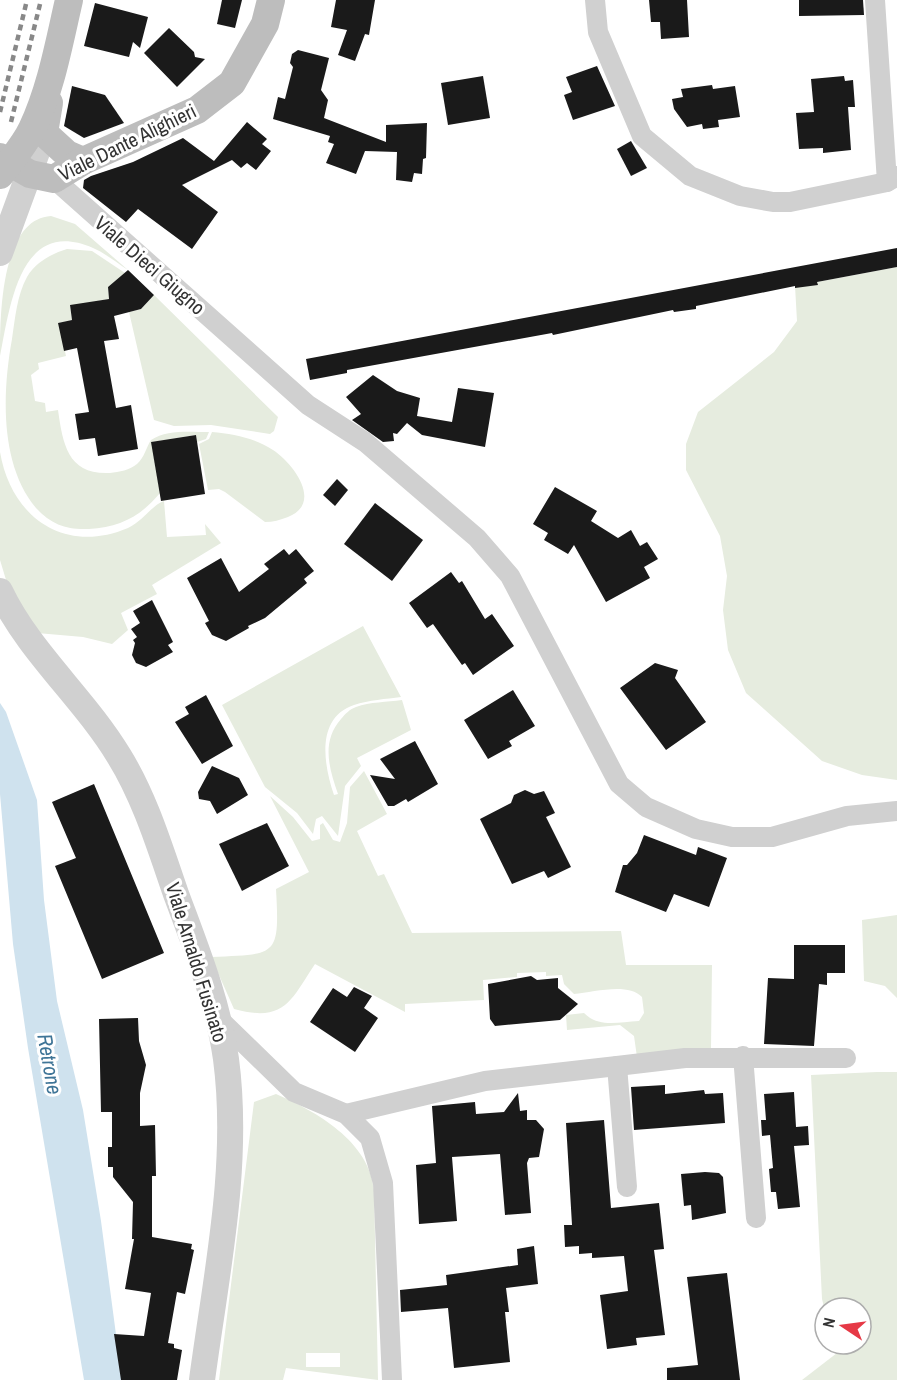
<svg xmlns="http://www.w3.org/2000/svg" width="897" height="1380" viewBox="0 0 897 1380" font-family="'Archivo Narrow',sans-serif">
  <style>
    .green { fill: #e6ecdf; fill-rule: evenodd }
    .water { fill: #cfe2ee }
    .building { fill: #1a1a1a }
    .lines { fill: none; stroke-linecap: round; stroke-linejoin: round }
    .minor { stroke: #d0d0d0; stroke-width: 20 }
    .tertiary { stroke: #d0d0d0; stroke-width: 26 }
    .secondary { stroke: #bdbdbd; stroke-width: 28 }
    .rail { stroke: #888; stroke-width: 4.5; stroke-dasharray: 6 4.5; stroke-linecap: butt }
    .labels { text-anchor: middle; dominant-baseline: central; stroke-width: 6; stroke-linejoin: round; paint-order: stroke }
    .street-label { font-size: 20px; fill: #333; stroke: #fff }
    .water-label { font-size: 21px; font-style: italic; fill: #3f7597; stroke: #fff }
  </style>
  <rect width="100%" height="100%" fill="#fff"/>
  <g class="green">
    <path d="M51 216 75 224 128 270C117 263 105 253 93 248 20 216 10 306 0 356 0 319 0 219 51 216Z"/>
    <path d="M67 249 92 251 125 273 108 287 109 299 70 306 72 320 59 323 66 356 38 363 39 369 31 375 35 401 45 403 46 412 58 410C63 445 68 475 110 473 119 472 130 470 137 464 144 458 146 448 151 440 167 429 191 432 209 432L206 439 197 442 196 435 152 442 160 493C140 517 120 527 89 529 67 530 52 525 36 508 0 465 2 394 12 339 15 319 17 295 27 277 36 262 51 254 67 249Z"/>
    <path d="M897 267V780L862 775 822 761 746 693 728 650 723 610 727 576 720 536 686 470V444L698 412 774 352 797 321 795 286 817 285V282Z"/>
    <path d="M154 295 278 417 274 431 270 434 211 425 174 426 154 420 129 312 141 309Z"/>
    <path d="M212 432C233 434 255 438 273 450 294 464 323 503 288 517 280 520 273 522 265 522L225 492 219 489 208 490 199 444 209 439Z"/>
    <path d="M0 452C11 517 64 555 128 528 143 521 152 505 164 501L167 537 206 535 205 524 221 543 152 585 157 594 121 613 128 630 112 644 83 637 37 633 13 603 0 560Z"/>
    <path d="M363 626 401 697C386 699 369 700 354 705 315 718 324 766 334 795L338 794C329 768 321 742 341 719 345 714 350 709 356 707 370 702 387 702 402 700L411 730 357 758 361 766 345 786 338 836 322 816 316 819 313 834 297 813 265 787 222 705Z"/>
    <path d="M364 771 387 814 357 831 378 876 384 874 412 933 621 931 626 965H712L711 1049 637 1057 634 1036 620 1025 567 1030 566 1015 584 1013C599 1028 618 1022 639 1021L644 1013 642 997C628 982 594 992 574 994L564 984 562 975 546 976V972L517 973V977L483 980 484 1000 405 1004V1012L315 964C291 1000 285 1023 234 1009L211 957C276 954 280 958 276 889L309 872 270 796 293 817 312 841 320 839V825L323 823 333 840 340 842 347 823 350 787Z"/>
    <path d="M897 915V998L885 986 864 981 862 920Z"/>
    <path d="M877 1072H897V1380H802L837 1353 834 1344H861V1308H825V1311L822 1299 811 1075Z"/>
    <path d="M276 1094C317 1112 369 1141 374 1190L378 1380 286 1368 283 1380H219L254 1102ZM306 1353H340V1367H306Z"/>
  </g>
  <path class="water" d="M0 703 6 712 37 800 44 900 57 1001 83 1110 101 1221 122 1380H84L28 1048 13 944 0 794Z"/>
  <g class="building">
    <path d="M222 0H242L235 28 217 24Z"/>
    <path d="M336 0H375L369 35 365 34 355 61 338 55 347 30 331 27Z"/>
    <path d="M649 0H687L689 37 661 39 660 22H651Z"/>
    <path d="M799 0H863L864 15 799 16Z"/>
    <path d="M95 3 148 17 140 48 133 42 129 57 84 46Z"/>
    <path d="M169 28 194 52 195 57 205 59 177 87 144 53Z"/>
    <path d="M298 50 329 58 321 90 328 100 324 118 386 142V125L427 123 426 158 423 159 422 174 414 173 412 182 396 180 397 152 365 151 356 174 326 163 334 144 328 142 330 136 273 119 278 97 285 99 293 67 290 63 292 54Z"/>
    <path d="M597 66 615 106 573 120 564 95 572 92 566 77Z"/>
    <path d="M483 76 490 118 448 125 441 83Z"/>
    <path d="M844 76 845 81 853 80 855 107H848L851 150 823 153V148L799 149 796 113 814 112 811 79Z"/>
    <path d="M712 85 713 89 735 86 740 117 718 120 719 127 703 129 702 124 687 127 674 109 672 99 683 97 681 89Z"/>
    <path d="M72 86 105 95 124 123 84 138 64 126Z"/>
    <path d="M247 122 267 139 262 144 271 151 256 170 247 163 241 168 232 160 182 185 218 212 192 249 138 209 126 222 83 188 84 180 91 176 133 162 183 138 214 161Z"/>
    <path d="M631 141 647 168 631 176 617 149Z"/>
    <path d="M897 248V267L817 282 818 285 795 288V286L696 306V309L674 312 673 310 553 335 552 333 347 370V373L310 380 306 359Z"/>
    <path d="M128 270 154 295 141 309 114 316 119 339 104 341 116 408 131 405 138 449 98 456 95 438 79 440 75 414 89 412 77 348 64 351 58 323 72 320 70 305 109 299 108 287Z"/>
    <path d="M373 375 397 391 420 398 417 416 452 422 458 388 494 393 485 447 422 435 407 423 397 434 393 433 394 441 383 442 352 420 361 414 346 397Z"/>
    <path d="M196 435 205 494 161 501 151 442Z"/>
    <path d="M337 479 348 490 335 506 323 495Z"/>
    <path d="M555 487 597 511 591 521 618 538 631 530 640 546 647 542 658 559 644 567 650 578 606 602 574 545 568 554 544 540 548 533 533 524Z"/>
    <path d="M375 503 423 540 392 581 344 544Z"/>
    <path d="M284 549 289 555 296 549 314 571 304 579 307 583 265 618 248 626 249 628 226 641 212 635 205 623 209 621 187 578 221 558 239 592 269 569 264 564Z"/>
    <path d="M451 572 459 583 462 581 485 619 492 614 514 646 473 675 465 663 462 665 433 624 427 628 409 603Z"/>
    <path d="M152 600 173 642 168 645 173 652 146 667 136 663 132 655 135 643 133 640 137 637 131 629 140 623 133 611Z"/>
    <path d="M655 663 678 670 675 678 706 722 666 750 620 688Z"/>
    <path d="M513 690 535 726 509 741 512 746 488 759 464 720Z"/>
    <path d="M206 695 233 746 202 764 175 722 189 714 185 707Z"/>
    <path d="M415 741 438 784 408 802 406 799 394 806H388L370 775 395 779 380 759Z"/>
    <path d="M212 766 239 778 248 795 217 814 210 801 199 799 198 792Z"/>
    <path d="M94 784 164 953 102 979 55 866 76 858 52 802Z"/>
    <path d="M525 790 534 794 544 791 555 813 546 817 571 867 548 878 544 871 512 884 480 819 511 803 514 795Z"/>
    <path d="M267 823 289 866 242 891 219 844Z"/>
    <path d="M644 835 696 855 698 847 727 858 709 907 674 894 666 912 615 892 623 865H627L637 853Z"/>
    <path d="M794 945H845V973H827V985L819 984 814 1046 764 1044 768 978 794 979Z"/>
    <path d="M531 976 537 980 558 978V988L578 1004 560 1020 495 1026 490 1019 488 984Z"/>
    <path d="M354 987 372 996 364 1008 378 1018 355 1052 310 1022 333 988 347 997Z"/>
    <path d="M138 1018 139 1041 146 1065 140 1093V1126L155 1125 156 1176H152V1237L192 1244 191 1249 194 1250 185 1294 177 1292 168 1343 174 1344V1348L182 1350 177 1380H121L114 1334 144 1336 151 1293 125 1289 134 1239H132L133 1202 113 1177V1167H108V1147H112V1112H101L99 1019Z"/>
    <path d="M665 1085V1094L704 1090 705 1094 723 1093 725 1123 634 1130 631 1087Z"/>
    <path d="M794 1092 796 1127 808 1126 809 1145 794 1146 800 1207 778 1209 776 1192H771L769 1169 773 1168 770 1135 762 1136 761 1120H766L764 1094Z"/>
    <path d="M518 1093 520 1111 527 1110V1120H536L544 1129 539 1157 529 1158 527 1163 531 1213 505 1215 500 1154 452 1157 457 1221 419 1224 416 1165 436 1163 432 1106 475 1102 476 1114 504 1112Z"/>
    <path d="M604 1120 611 1208 659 1203 664 1249 654 1250 665 1335 636 1338 637 1345 607 1349 600 1295 628 1291 624 1256 592 1258V1253L579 1254V1246L565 1247 564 1225H572L566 1123Z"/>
    <path d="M705 1172 719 1173 723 1177 726 1213 692 1220 691 1205 684 1206 681 1174Z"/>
    <path d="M534 1246 538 1284 506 1288 509 1312H505L510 1362 454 1368 448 1308 401 1312 400 1290 447 1285 446 1275 518 1265 517 1249Z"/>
    <path d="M727 1273 740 1380H667V1368L698 1365 687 1277Z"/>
  </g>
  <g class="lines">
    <g class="minor">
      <path d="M595 0 598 32 642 136 690 176 740 196 773 202H790L887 182 897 176"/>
      <path d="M875 0 887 182"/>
      <path d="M54 179 308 405 365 442 477 538 510 576 619 784 646 807 696 829 732 837H772L847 816 897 811"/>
      <path d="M218 1018 294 1092 346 1114 370 1138 383 1183 392 1380"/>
      <path d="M743 1056 756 1218"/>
      <path d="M617 1066 627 1187"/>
      <path d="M346 1114 485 1081 617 1066 685 1058H846"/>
    </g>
    <g class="tertiary">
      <path d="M0 253 44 133"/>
      <path d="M0 591C29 652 84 698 119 756 145 798 160 848 176 894 196 948 218 1002 226 1059 240 1165 216 1275 202 1380"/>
    </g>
    <g class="secondary">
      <path d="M49 103 44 133 67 154 83 161"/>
      <path d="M0 157 30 174 54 179 83 161 197 110 232 83 265 24 271 0"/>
      <path d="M0 175C11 160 24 146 32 129 51 89 59 43 69 0"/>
    </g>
    <g class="rail">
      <path d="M0 112 27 0"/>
      <path d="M11 122 41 0"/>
    </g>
  </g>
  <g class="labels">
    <g class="street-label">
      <text transform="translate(127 142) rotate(-26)">Viale Dante Alighieri</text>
      <text transform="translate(150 265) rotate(41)">Viale Dieci Giugno</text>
      <text transform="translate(197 962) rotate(73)">Viale Arnaldo Fusinato</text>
    </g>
    <g class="water-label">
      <text transform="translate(50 1064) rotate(80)">Retrone</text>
    </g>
  </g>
  <g transform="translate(843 1326) rotate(283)"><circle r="28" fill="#ffffff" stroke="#adadad" stroke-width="1.5"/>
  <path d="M0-4.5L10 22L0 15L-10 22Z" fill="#e63946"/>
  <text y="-9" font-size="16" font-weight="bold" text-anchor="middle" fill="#333333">N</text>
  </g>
</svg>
